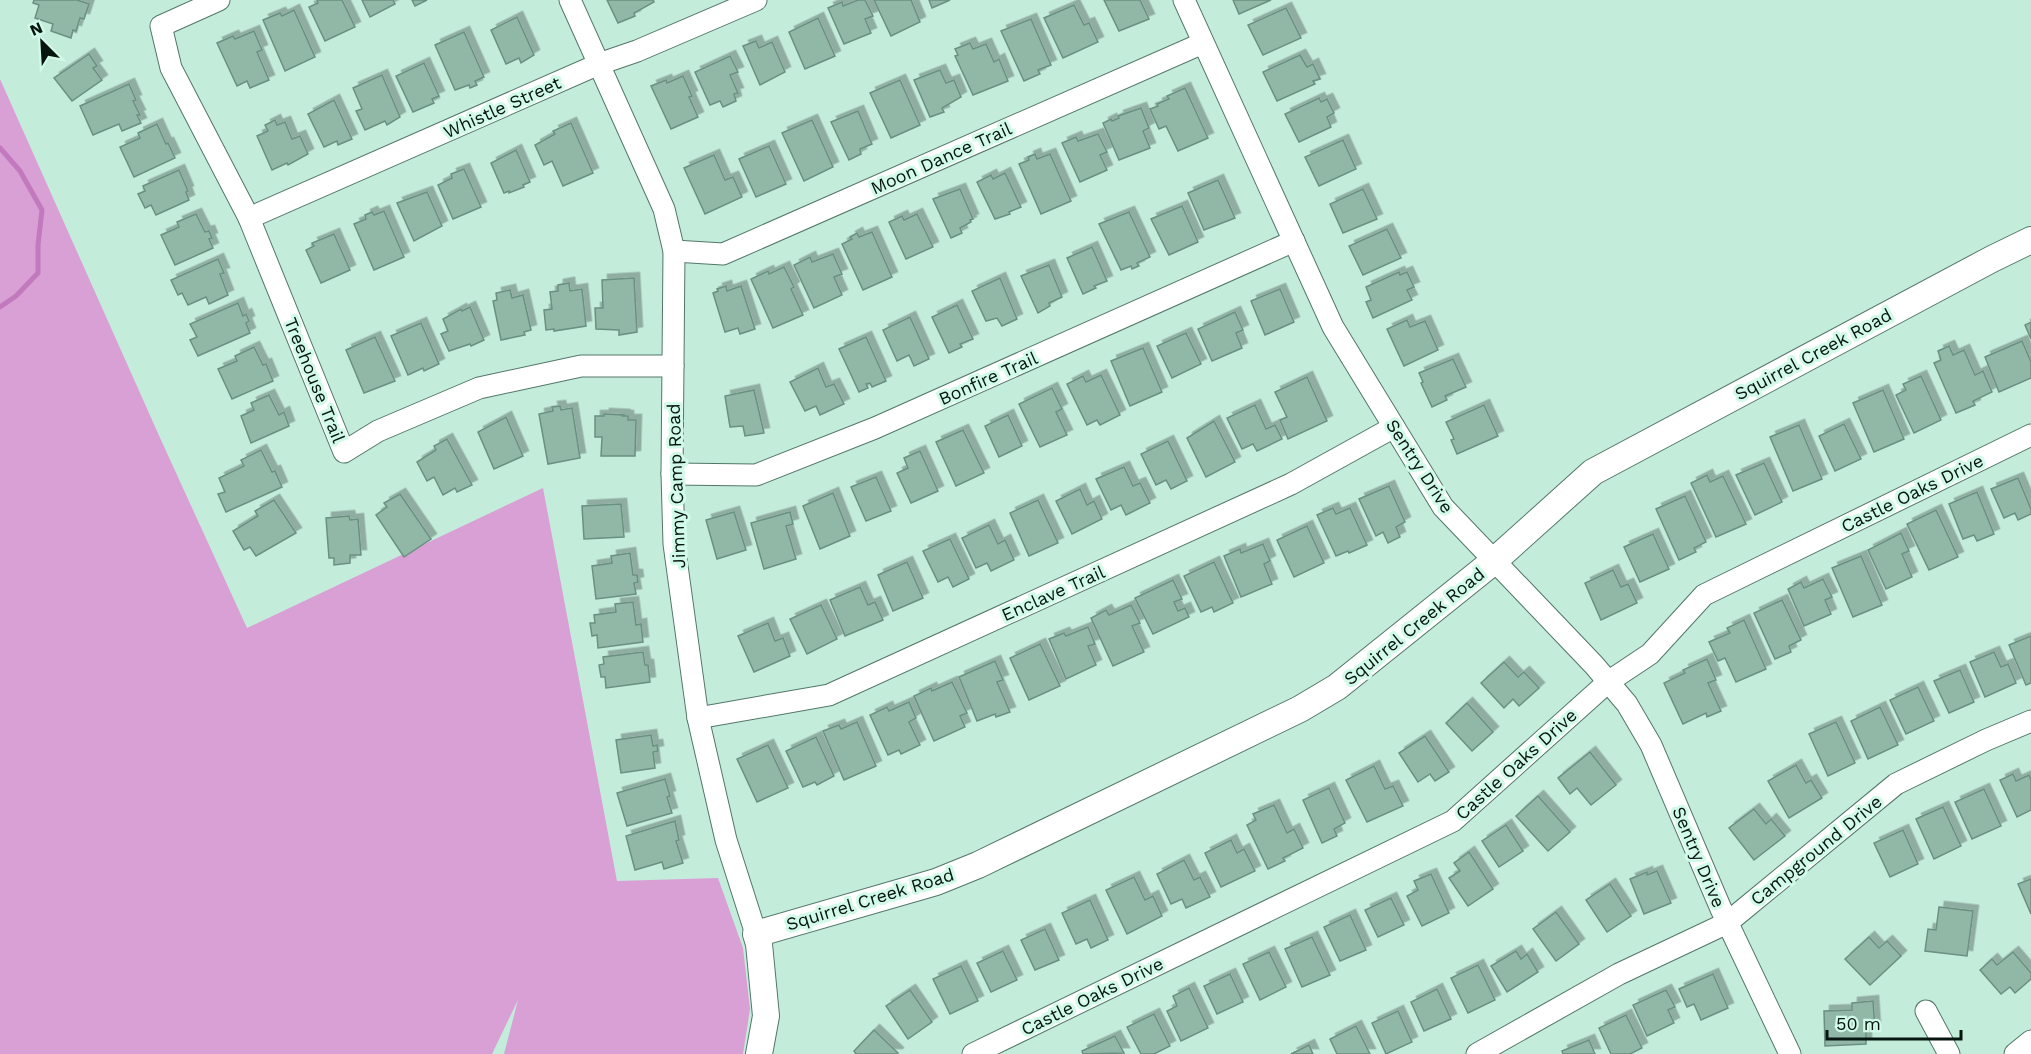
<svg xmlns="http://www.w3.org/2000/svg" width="2031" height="1054" viewBox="0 0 2031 1054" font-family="'Work Sans',sans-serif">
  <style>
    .green { fill: #d9a0d5 }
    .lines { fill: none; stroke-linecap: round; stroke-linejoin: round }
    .stream { stroke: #c279be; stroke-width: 5 }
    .building { fill: #91b8a7; stroke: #6b9081; stroke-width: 1.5; filter: url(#shadow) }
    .minor-casing { stroke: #527768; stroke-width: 23 }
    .tertiary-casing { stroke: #527768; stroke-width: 28 }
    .minor { stroke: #fff; stroke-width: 21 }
    .tertiary { stroke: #fff; stroke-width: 26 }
    .labels { text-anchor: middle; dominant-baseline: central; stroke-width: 6; stroke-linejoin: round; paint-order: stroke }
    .street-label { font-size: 18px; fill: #06150f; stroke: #d1fae8 }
  </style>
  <defs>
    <filter id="shadow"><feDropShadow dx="5.5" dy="-5.5" stdDeviation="0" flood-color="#0004"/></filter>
  </defs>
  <rect width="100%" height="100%" fill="#c4ecdb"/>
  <path class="green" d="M0 79 161 440 247 628 543 488 617 881 718 878 743 948 750 1009 743 1054H504L518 1000 492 1054H0Z"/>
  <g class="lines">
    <path class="stream" d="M0 148 20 171 42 210 38 245V273L16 296 0 307"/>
  </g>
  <g class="building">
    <path d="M34 0H77L89 4 84 19 80 18 76 31 73 30 71 38 51 31 53 24 35 18 39 5 33 3Z"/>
    <path d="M317 0H342L355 27 325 41 309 7 318 3Z"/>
    <path d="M362 0H393L395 4 370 17Z"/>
    <path d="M412 0H427L415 6Z"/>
    <path d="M607 0H653L654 2 634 13 635 16 618 23Z"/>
    <path d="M858 0H865L873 16 865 19 871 33 844 44 828 8 842 2 843 6Z"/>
    <path d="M874 0H911L920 22 891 36Z"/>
    <path d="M929 0H950L932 8Z"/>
    <path d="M1104 0H1140L1149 19 1119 31Z"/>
    <path d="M1233 0H1271L1239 14Z"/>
    <path d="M1074 5 1084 25 1089 23 1098 42 1063 58 1044 18Z"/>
    <path d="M1286 8 1301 38 1263 55 1248 25Z"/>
    <path d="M294 10 315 57 285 71 263 20 280 13 282 16Z"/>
    <path d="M517 17 534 55 521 63 519 58 506 64 491 30Z"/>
    <path d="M818 18 835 56 805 69 789 32Z"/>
    <path d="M1031 19 1051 65 1038 70 1040 74 1024 81 1001 31Z"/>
    <path d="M254 31 262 50 257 52 269 80 250 88 247 81 237 86 217 43 233 36 235 39Z"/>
    <path d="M464 32 484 77 475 81 477 85 470 88 469 85 455 90 435 45Z"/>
    <path d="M756 41 759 48 772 42 785 72 760 85 743 46Z"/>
    <path d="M970 43 973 49 986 44 994 62 999 59 1008 81 973 95 955 56 958 55 955 49Z"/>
    <path d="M89 54 97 66 93 68 102 80 72 101 54 78Z"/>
    <path d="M1300 55 1307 67 1313 64 1320 79 1313 81 1315 84 1277 101 1263 72Z"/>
    <path d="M730 56 738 72 730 75 738 93 734 94 736 101 723 107 720 101 710 105 695 72Z"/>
    <path d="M424 63 439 96 432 99 434 103 413 112 396 76Z"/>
    <path d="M940 70 946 83 954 80 961 97 942 108 944 112 930 117 914 80Z"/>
    <path d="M382 75 400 117 387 125 385 121 365 130 356 111 362 109 353 88Z"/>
    <path d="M683 76 692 96 689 97 698 117 671 129 651 86 666 80 667 83Z"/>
    <path d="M900 80 920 125 891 138 870 93Z"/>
    <path d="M129 84 136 100 133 101 140 115H137L141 123 122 131 119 124 93 135 80 106Z"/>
    <path d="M1185 88 1208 138 1178 151 1166 126 1159 129 1150 109 1158 106 1157 104 1169 99 1167 96Z"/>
    <path d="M1319 98 1321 102 1327 99 1334 113 1327 117 1331 127 1299 142 1285 114Z"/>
    <path d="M334 100 352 139 338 145 337 141 324 147 308 114Z"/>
    <path d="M1141 108 1149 128 1143 131 1150 148 1119 160 1103 123 1111 119 1112 121 1119 118 1118 116Z"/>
    <path d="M858 111 872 144 860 149 861 154 849 160 831 122Z"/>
    <path d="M275 120 277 125 285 122 292 139 300 136 308 154 288 165 287 163 272 170 257 136 268 131 265 125Z"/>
    <path d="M812 120 833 167 804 181 782 133Z"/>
    <path d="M571 123 593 173 563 186 552 161 544 165 535 145 555 134 553 131Z"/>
    <path d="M157 124 166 144 168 143 175 158 134 177 120 147 140 138 138 133Z"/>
    <path d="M1098 134 1107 152 1100 155 1107 170 1080 182 1062 143 1076 137 1078 141Z"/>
    <path d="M1343 140 1356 169 1319 186 1305 157Z"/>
    <path d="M769 146 786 184 756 197 739 159Z"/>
    <path d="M516 150 530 182 523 185 524 187 509 193V191L504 193 491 163Z"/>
    <path d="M1035 154 1037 159 1050 154 1071 201 1041 214 1019 164 1029 160 1028 157Z"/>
    <path d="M714 155 725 180 733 177 742 197 705 214 684 168Z"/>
    <path d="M464 169 481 207 453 219 438 185 452 178 451 174Z"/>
    <path d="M179 170 188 191 186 192 189 200 156 215 151 205 145 208 138 194 145 191 143 186Z"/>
    <path d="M1005 173 1021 207 1009 212 1010 214 995 219 977 182 991 175 993 179Z"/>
    <path d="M1218 180 1235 218 1204 230 1188 193Z"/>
    <path d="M960 189 973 219 970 220 971 222 960 228 962 233 951 238 933 199Z"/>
    <path d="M1363 189 1377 219 1343 233 1330 204Z"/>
    <path d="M427 192 442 226 414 241 397 203Z"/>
    <path d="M1182 206 1198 242 1169 255 1151 219Z"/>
    <path d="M384 211 404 257 374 270 354 224 366 219 365 215 372 212 374 215Z"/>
    <path d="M1129 212 1150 257 1137 263 1139 266 1132 269 1131 266 1121 270 1099 224Z"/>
    <path d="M196 214 205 232 209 231 212 238 209 239 213 248 175 265 161 235 179 227 177 222Z"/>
    <path d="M917 214 933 247 906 259 889 222 902 216 904 220Z"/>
    <path d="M1387 229 1401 258 1363 275 1349 246Z"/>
    <path d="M872 232 892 277 863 290 842 244 852 239 850 237 857 233 859 237Z"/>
    <path d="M334 234 350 270 321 283 306 250 314 246 312 243Z"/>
    <path d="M1092 247 1107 281 1094 286 1096 288 1083 294 1067 258Z"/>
    <path d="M833 254 842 274 834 277 842 295 814 308 794 265 810 257 812 262Z"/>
    <path d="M218 259 224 273 220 274 228 295 209 304 206 297 188 305 182 293 178 295 171 280Z"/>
    <path d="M1049 265 1062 297 1049 303 1050 306 1038 313 1021 276Z"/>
    <path d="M784 267 794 287 791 289 803 315 773 328 751 279 768 271 769 274Z"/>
    <path d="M1399 272 1400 275 1407 272 1414 287 1407 290 1412 300 1373 318 1366 302 1371 300 1366 287Z"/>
    <path d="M634 278 637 332 619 335V330L596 329 595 308H603L602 280Z"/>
    <path d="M1000 278 1017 319 1002 326 997 318 986 321 972 291Z"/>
    <path d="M569 283 570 291 582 289 586 326 554 331V329L546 330 544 310 552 309 550 292 558 291V285Z"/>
    <path d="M726 286 727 291 741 286 755 329 740 334 738 328 725 332 713 293 718 291 717 289Z"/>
    <path d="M1280 289 1294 322 1265 335 1251 301Z"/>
    <path d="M510 290 512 298 523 295 531 330 524 332 525 335 501 340 493 301 497 300 496 293Z"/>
    <path d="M238 303 243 316 246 314 249 321 246 323 250 333 198 356 190 340 197 337 190 324Z"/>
    <path d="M957 305 973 339 960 344 962 347 949 353 932 317Z"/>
    <path d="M470 307 484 340 471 346 470 344 449 351 441 334 448 331 443 319 461 309 462 311Z"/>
    <path d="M1235 312 1243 330 1236 333 1242 348 1212 361 1198 329Z"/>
    <path d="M910 317 929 359 914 366 909 355 897 361 883 330Z"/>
    <path d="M1407 320 1410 327 1425 321 1438 350 1404 366 1387 329Z"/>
    <path d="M2031 322V339L2025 325Z"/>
    <path d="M421 323 439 364 424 371 423 368 408 375 391 336Z"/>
    <path d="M1186 333 1201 364 1172 378 1157 346Z"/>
    <path d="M375 337 395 381 364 393 346 350Z"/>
    <path d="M866 337 886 381 872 387 870 383 866 384 868 388 859 392 839 349Z"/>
    <path d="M2022 341 2031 362V378L1999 392 1985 357Z"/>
    <path d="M1949 346 1953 355 1964 350 1975 375 1983 371 1992 392 1973 401 1975 405 1956 413 1934 363 1941 360 1938 351Z"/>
    <path d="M254 347 263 365 266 364 273 381 232 399 218 369 237 361 235 356Z"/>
    <path d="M1143 348 1162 392 1130 406 1111 361Z"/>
    <path d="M1453 359 1466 387 1445 396 1447 400 1432 407 1421 383 1423 382 1419 373Z"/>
    <path d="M818 368 826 387 834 384 844 404 820 415 816 406 805 411 790 382Z"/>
    <path d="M1101 375 1120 415 1100 425 1097 420 1087 425 1067 384 1083 376 1086 382Z"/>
    <path d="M1921 376 1941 420 1914 433 1896 395 1906 390 1903 384Z"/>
    <path d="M1307 377 1327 421 1288 439 1280 420 1287 417 1275 392Z"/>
    <path d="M1052 388 1062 409 1056 412 1067 435 1040 447 1019 404Z"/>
    <path d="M754 390 764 433 745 436 743 426 730 427 725 396Z"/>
    <path d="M1883 390 1904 439 1874 452 1853 403Z"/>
    <path d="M269 395 279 415 284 412 289 426 251 443 241 416 254 410 251 403Z"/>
    <path d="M1255 405 1266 429 1275 425 1282 439 1257 451 1253 444 1242 449 1227 418Z"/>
    <path d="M1484 405 1498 436 1457 454 1451 440 1454 439 1446 422Z"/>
    <path d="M560 406 561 410 572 408 580 458 548 464 539 414 553 411 552 407Z"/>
    <path d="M604 414 624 415 623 416H628V420H636L635 456H601L602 437H595V416H604Z"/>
    <path d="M1008 415 1022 446 999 457 985 426Z"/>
    <path d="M506 417 523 456 494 469 478 432Z"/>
    <path d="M1214 421 1235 462 1206 477 1187 438Z"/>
    <path d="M1844 424 1861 459 1835 471 1819 436Z"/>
    <path d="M1799 425 1822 479 1793 491 1770 437Z"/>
    <path d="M963 430 984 473 956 486 936 442Z"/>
    <path d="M447 439 472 485 457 492 455 488 443 495 434 477 427 481 417 462 436 450 434 446Z"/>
    <path d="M1168 441 1187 481 1171 489 1166 480 1156 485 1141 454Z"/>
    <path d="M261 450 272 472 275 471 282 487 226 512 218 494 225 492 219 478 244 466 241 460Z"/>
    <path d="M920 451 938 491 911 503 897 473 908 468 904 458Z"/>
    <path d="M1764 463 1782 502 1755 515 1736 475Z"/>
    <path d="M1124 467 1133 486 1140 483 1150 503 1126 515 1121 505 1111 510 1096 479Z"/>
    <path d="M1707 475 1710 482 1723 476 1746 524 1716 537 1691 483Z"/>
    <path d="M876 477 891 511 866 521 851 487Z"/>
    <path d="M2018 478 2031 509V514L2018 520 2015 513 2004 518 1991 489Z"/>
    <path d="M1389 486 1405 522 1396 527 1400 537 1388 543 1383 532 1376 536 1359 499Z"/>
    <path d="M1080 489 1087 505 1094 501 1102 519 1072 534 1056 501Z"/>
    <path d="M1977 492 1994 534 1977 541 1974 535 1963 539 1949 504Z"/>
    <path d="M833 493 850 536 820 549 803 506Z"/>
    <path d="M400 494 431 539 404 557 376 515 387 507 384 503Z"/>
    <path d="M1685 496 1706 542 1694 548 1696 552 1679 560 1656 509Z"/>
    <path d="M274 500 296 533 256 556 250 547 244 550 233 531 258 516 255 511Z"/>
    <path d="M1038 500 1058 543 1029 556 1010 513Z"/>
    <path d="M621 504 624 537 584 539 582 506Z"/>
    <path d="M1333 508 1336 514 1350 508 1367 545 1349 553 1348 551 1336 556 1317 515Z"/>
    <path d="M1936 510 1958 557 1929 570 1907 524Z"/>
    <path d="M734 512 746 550 717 559 706 520Z"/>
    <path d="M790 512 793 524 786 526 796 559 764 569 751 523Z"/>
    <path d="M349 516 350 520 358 519 361 555H350V563L334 565V558H329L326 518Z"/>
    <path d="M989 525 998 544 1005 540 1014 560 991 571 987 563 976 568 962 538Z"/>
    <path d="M1307 526 1324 563 1294 577 1277 540Z"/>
    <path d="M1901 533 1909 551 1902 554 1912 577 1886 589 1868 550Z"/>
    <path d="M1653 534 1669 569 1640 582 1624 547Z"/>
    <path d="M950 539 969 579 953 587 948 577 938 582 923 551Z"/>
    <path d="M1263 544 1270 561 1264 564 1272 584 1241 597 1224 556 1240 549 1241 553Z"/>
    <path d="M630 553 633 575H637L638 582 634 583 636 594 596 599 592 566 612 563 611 556Z"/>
    <path d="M1861 556 1882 605 1853 617 1832 568Z"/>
    <path d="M907 562 923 598 893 611 878 575Z"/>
    <path d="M1214 562 1233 603 1214 612 1212 607 1201 612 1184 576Z"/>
    <path d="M1613 570 1621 587 1628 584 1637 603 1601 620 1585 583Z"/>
    <path d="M1823 579 1832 597 1825 600 1831 614 1804 626 1788 589 1801 582 1804 588Z"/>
    <path d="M1173 580 1182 599 1174 602 1178 611 1185 608 1189 617 1153 634 1135 598Z"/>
    <path d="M860 587 868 605 875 602 883 620 845 636 830 600Z"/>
    <path d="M1782 600 1801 640 1789 646 1791 652 1775 659 1754 613Z"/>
    <path d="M633 602 636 625 641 624 643 642 598 648 597 635 592 636 590 623H595L594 615 616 612 615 604Z"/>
    <path d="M821 605 837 639 807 654 790 619Z"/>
    <path d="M1131 605 1140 623 1132 626 1144 652 1113 666 1091 618 1106 610 1109 615Z"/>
    <path d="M1744 620 1766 669 1736 682 1725 658 1718 661 1709 642 1730 633 1727 628Z"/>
    <path d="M768 623 775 641 783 638 790 656 754 672 738 636Z"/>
    <path d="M1088 627 1095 644 1088 646 1096 665 1066 679 1049 639 1064 633 1066 636Z"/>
    <path d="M2031 636V683L2026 685 2009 645Z"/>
    <path d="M1040 644 1060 686 1029 700 1010 658Z"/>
    <path d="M643 652 645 665H648L650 682 606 688 605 677H601L599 665 604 664 603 657Z"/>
    <path d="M1994 652 2001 667 2008 664 2016 683 1985 697 1970 662Z"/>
    <path d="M1707 659 1716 680 1708 683 1721 711 1707 717 1706 713 1683 724 1664 683 1685 673 1683 670Z"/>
    <path d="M995 661 1003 680 997 682 1010 712 996 717 995 714 977 721 959 677Z"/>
    <path d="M1504 662 1518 677 1524 672 1539 688 1519 706 1513 699 1504 708 1481 683Z"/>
    <path d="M1960 670 1974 702 1949 713 1934 681Z"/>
    <path d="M952 682 967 713 960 716 965 727 934 741 914 696 931 688 932 691Z"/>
    <path d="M1918 687 1934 721 1906 734 1890 700Z"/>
    <path d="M909 702 916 718 909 722 920 745 901 754 899 750 888 755 870 715 887 707 889 711Z"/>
    <path d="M1467 703 1493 732 1472 751 1446 723Z"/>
    <path d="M1880 707 1898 745 1868 759 1851 721Z"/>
    <path d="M857 722 876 766 844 780 823 731 839 725 841 729Z"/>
    <path d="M1836 722 1855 763 1828 776 1809 734Z"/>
    <path d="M651 735 653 746 657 745 658 751 653 752 655 768 621 773 616 740Z"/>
    <path d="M1425 736 1449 772 1435 781 1430 774 1418 782 1399 753Z"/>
    <path d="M816 737 834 776 817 785 815 782 803 787 786 751Z"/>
    <path d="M768 745 788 788 757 802 737 759Z"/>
    <path d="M1590 752 1616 785 1591 805 1577 788 1570 794 1558 778Z"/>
    <path d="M1796 765 1806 783 1811 780 1822 798 1789 818 1768 781Z"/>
    <path d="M1374 766 1385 789 1393 786 1403 806 1367 822 1346 780Z"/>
    <path d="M2013 774 2016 781 2029 775 2031 780V810L2017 817 2000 780Z"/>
    <path d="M665 779 670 796 667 797 672 813 627 826 617 793Z"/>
    <path d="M1329 788 1345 823 1334 829 1337 836 1322 843 1303 800Z"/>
    <path d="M1984 789 2001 826 1972 839 1955 802Z"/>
    <path d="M1538 796 1570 832 1548 851 1516 816Z"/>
    <path d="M1274 805 1287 833 1294 829 1303 848 1283 858 1285 861 1268 869 1247 825 1256 820 1253 814Z"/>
    <path d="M1943 807 1961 846 1934 859 1916 819Z"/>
    <path d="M1754 809 1766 824 1771 819 1785 836 1754 860 1729 828Z"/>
    <path d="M675 821 679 840 676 841 683 863 664 869 662 862 635 870 626 836Z"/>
    <path d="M1506 825 1523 851 1499 867 1482 841Z"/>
    <path d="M1903 830 1918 864 1890 877 1874 843Z"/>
    <path d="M1231 840 1237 853 1244 849 1255 871 1221 887 1205 853Z"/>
    <path d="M1469 852 1493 889 1468 906 1449 878 1460 871 1454 863Z"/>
    <path d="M1184 860 1194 880 1200 877 1210 897 1186 908 1182 899 1171 904 1157 874Z"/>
    <path d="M1657 871 1671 903 1644 914 1630 879 1647 872V875Z"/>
    <path d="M1431 874 1449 913 1422 926 1407 896 1418 890 1414 881Z"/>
    <path d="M1134 877 1145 900 1153 896 1162 916 1127 934 1106 890Z"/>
    <path d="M2031 879V914L2018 884Z"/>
    <path d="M1610 884 1631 916 1607 932 1586 900Z"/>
    <path d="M1391 898 1404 925 1378 937 1365 910Z"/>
    <path d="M1090 900 1108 940 1091 948 1087 939 1076 944 1062 913Z"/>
    <path d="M1939 907 1973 911 1967 956 1925 951 1928 929 1936 930Z"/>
    <path d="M1556 912 1579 944 1556 961 1533 929Z"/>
    <path d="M1350 915 1366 950 1340 961 1324 927Z"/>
    <path d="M1045 929 1059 960 1035 970 1021 940Z"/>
    <path d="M1312 937 1330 975 1302 987 1285 949Z"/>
    <path d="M1869 937 1879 948 1887 941 1901 956 1870 985 1845 959Z"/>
    <path d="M1003 951 1017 980 991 992 977 963Z"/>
    <path d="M1516 951 1521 959 1527 954 1538 972 1507 992 1491 966Z"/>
    <path d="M1269 952 1286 987 1260 1000 1243 964Z"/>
    <path d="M2013 952 2031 973V979L2015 993 2010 987 2001 994 1980 970 1992 959 1997 965Z"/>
    <path d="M1478 965 1495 1000 1468 1013 1451 978Z"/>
    <path d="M961 966 978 1001 950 1014 933 979Z"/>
    <path d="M1230 974 1243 1002 1217 1014 1204 986Z"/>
    <path d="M1713 974 1728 1008 1701 1020 1694 1004 1687 1007 1679 989Z"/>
    <path d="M1189 988 1208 1028 1181 1041 1167 1011 1177 1006 1173 996Z"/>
    <path d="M1437 989 1451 1019 1424 1031 1411 1002Z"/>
    <path d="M910 990 932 1022 908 1039 886 1006Z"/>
    <path d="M1666 990 1675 1007 1668 1010 1674 1023 1647 1036 1633 1005Z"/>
    <path d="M1873 1001 1875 1029 1866 1030V1044L1825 1046 1824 1011 1852 1010V1003Z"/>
    <path d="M1398 1011 1412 1042 1386 1054 1372 1023Z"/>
    <path d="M1154 1014 1170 1046 1154 1054H1141L1127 1027Z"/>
    <path d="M1626 1015 1642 1048 1630 1054H1611L1599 1028Z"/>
    <path d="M1356 1026 1370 1054H1337L1330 1039Z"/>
    <path d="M874 1030 898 1053 897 1054H856L854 1051Z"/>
    <path d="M1115 1036 1124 1053 1083 1054 1082 1051Z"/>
    <path d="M1589 1040 1595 1054H1563L1562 1051Z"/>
    <path d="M1309 1045 1313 1054H1291Z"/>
  </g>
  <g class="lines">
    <g class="minor-casing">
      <g id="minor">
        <path d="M219 0 161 26 171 68 249 218 344 452 378 431 479 388 581 366H673"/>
        <path d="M570 0 664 209 674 251 672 474 674 544 698 718 726 840 756 934"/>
        <path d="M1184 0 1333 327 1443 507 1594 665 1627 704 1651 745 1721 909 1790 1054"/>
        <path d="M249 218 599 64 637 51 756 0"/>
        <path d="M674 251 723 254 1203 43"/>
        <path d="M672 474 756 475 875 428 1294 241"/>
        <path d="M698 718 829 695 1291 484 1394 427"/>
        <path d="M1926 1011 1949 1054"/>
        <path d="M973 1054 1453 821 1608 682 1650 654 1704 595 2031 435"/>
        <path d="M1477 1054 1619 974 1727 923 1896 784 1986 740 2031 721"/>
        <path d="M2015 1054 2031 1041"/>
      </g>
    </g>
    <g class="tertiary-casing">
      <path id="tertiary" d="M759 1054 766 1016 759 944 756 934 936 882 978 865 1300 709 1337 687 1494 561 1593 472 1992 259 2031 240"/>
    </g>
    <use href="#minor" class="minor"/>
    <use href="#tertiary" class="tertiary"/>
  </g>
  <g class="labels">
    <g class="street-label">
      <text transform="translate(502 107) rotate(-24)">Whistle Street</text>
      <text transform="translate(941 158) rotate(-24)">Moon Dance Trail</text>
      <text transform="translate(1813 354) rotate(-28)">Squirrel Creek Road</text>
      <text transform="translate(988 378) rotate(-24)">Bonfire Trail</text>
      <text transform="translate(315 380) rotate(68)">Treehouse Trail</text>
      <text transform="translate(1420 466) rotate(57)">Sentry Drive</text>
      <text transform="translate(676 486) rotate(-92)">Jimmy Camp Road</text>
      <text transform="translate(1912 493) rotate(-26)">Castle Oaks Drive</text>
      <text transform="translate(1053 593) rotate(-24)">Enclave Trail</text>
      <text transform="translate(1414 626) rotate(-39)">Squirrel Creek Road</text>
      <text transform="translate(1516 764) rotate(-42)">Castle Oaks Drive</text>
      <text transform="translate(1816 850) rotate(-39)">Campground Drive</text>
      <text transform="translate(1699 857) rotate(67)">Sentry Drive</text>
      <text transform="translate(870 899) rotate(-17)">Squirrel Creek Road</text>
      <text transform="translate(1092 996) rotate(-26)">Castle Oaks Drive</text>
    </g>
  </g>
  <g transform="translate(42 42) rotate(336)" stroke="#d1fae8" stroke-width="4.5" paint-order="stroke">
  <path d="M0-4.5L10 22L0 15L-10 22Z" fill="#06150f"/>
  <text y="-9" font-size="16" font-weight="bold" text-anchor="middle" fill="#06150f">N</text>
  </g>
  <path d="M1827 1030v9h134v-9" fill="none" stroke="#06150f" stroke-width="3"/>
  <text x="1836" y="1030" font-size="18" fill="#06150f" stroke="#d1fae8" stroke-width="4.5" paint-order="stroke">50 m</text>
</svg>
